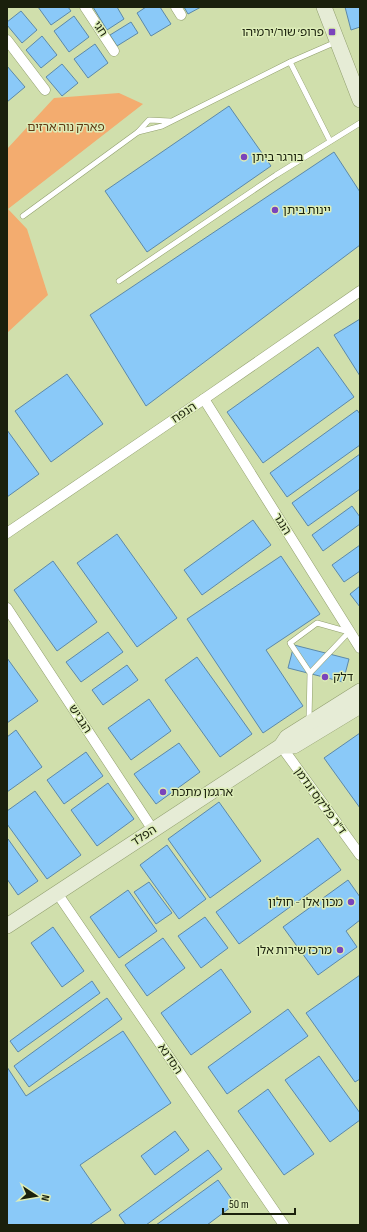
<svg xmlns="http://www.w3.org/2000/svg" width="367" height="1232" viewBox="0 0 367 1232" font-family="'Sofia Sans Condensed','Noto Sans Hebrew',sans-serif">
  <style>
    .green { fill: #f3ac6f }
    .building { fill: #8ac9f8; stroke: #5c89a9 }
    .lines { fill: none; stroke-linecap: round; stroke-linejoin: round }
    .lane-casing { stroke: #919f6e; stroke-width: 6 }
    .street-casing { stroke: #919f6e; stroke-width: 11 }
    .secondary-casing { stroke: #919f6e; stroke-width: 16 }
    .lane { stroke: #fff; stroke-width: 5 }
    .street { stroke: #fff; stroke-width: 10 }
    .secondary { stroke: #e6ecd6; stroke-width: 15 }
    .poi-dot { fill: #7a44bb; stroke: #ddedb8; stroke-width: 1.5 }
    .labels { text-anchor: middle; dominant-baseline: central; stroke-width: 3; stroke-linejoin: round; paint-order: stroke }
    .street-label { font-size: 12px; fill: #1a200c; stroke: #ddedb8 }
    .poi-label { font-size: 12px; fill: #1a200c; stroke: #ddedb8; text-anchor: start }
    .park-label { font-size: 12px; fill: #5e3812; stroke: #ddedb8 }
  </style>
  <rect width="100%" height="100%" fill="#d0dfac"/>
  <path class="green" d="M119 93 143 104 8 209 27 229 48 295 7 333V149L54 98Z"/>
  <g class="building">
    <path d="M38 7H68L71 11 51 25Z"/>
    <path d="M93 7H117L124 19 107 30Z"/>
    <path d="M146 7H160L171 24 151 36 137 13Z"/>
    <path d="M184 7H201L188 14Z"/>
    <path d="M345 7H360V27L351 30Z"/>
    <path d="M21 11 37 30 22 43 7 25V22Z"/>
    <path d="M74 16 89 37 69 52 54 31Z"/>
    <path d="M131 22 138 33 117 46 110 35Z"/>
    <path d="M42 36 57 55 41 68 26 50Z"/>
    <path d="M95 44 108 63 88 78 74 59Z"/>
    <path d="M62 64 78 83 62 96 46 77Z"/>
    <path d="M7 66 25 87 7 102Z"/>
    <path d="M229 106 271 166 147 252 105 191Z"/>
    <path d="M334 152 360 192V245L146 406 90 315Z"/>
    <path d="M360 319V376L334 335Z"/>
    <path d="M318 347 354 397 263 463 227 412Z"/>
    <path d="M67 374 103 424 51 462 15 411Z"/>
    <path d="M357 410 360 414V445L287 497 270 473Z"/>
    <path d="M7 430 39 474 7 497Z"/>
    <path d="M360 454V489L308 526 292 503Z"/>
    <path d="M352 506 360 517V524L323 551 312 535Z"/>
    <path d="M253 520 271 545 202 595 184 570Z"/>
    <path d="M117 534 177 618 137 647 77 563Z"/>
    <path d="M360 545V571L344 582 332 565Z"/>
    <path d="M281 556 320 614 266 650 303 706 263 733 187 619Z"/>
    <path d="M53 561 97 622 57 651 14 590Z"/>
    <path d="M360 586V607L350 594Z"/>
    <path d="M108 632 123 652 81 682 66 662Z"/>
    <path d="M294 645 349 659 343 682 288 668Z"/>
    <path d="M197 657 252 734 220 757 165 680Z"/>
    <path d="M7 658 38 701 7 723Z"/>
    <path d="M127 665 138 680 103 705 92 690Z"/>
    <path d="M149 699 171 731 131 760 108 728Z"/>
    <path d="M16 730 42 767 7 792V737Z"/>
    <path d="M360 733V808L324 758Z"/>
    <path d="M179 743 200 772 156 804 134 774Z"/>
    <path d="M86 752 103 776 64 804 47 780Z"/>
    <path d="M108 783 134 819 97 846 71 810Z"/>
    <path d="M35 791 81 855 47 879 7 824V811Z"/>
    <path d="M219 802 261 861 210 898 168 839Z"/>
    <path d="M318 838 341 870 239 944 216 912Z"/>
    <path d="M8 839 38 881 18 895 7 879V840Z"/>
    <path d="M167 845 206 899 179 919 140 865Z"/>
    <path d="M348 880 360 897V920L346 931 357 947 318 975 283 927Z"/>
    <path d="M149 882 172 913 156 924 134 892Z"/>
    <path d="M128 890 157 931 119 958 90 917Z"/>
    <path d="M205 917 228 948 201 968 178 936Z"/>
    <path d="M53 927 84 971 62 987 31 943Z"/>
    <path d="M163 938 185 968 147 996 125 965Z"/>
    <path d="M221 969 251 1012 191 1055 161 1013Z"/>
    <path d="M360 975V1079L355 1082 306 1013Z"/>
    <path d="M92 981 100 993 18 1052 10 1041Z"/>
    <path d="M107 998 122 1019 29 1087 14 1066Z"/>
    <path d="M288 1009 308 1036 227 1094 208 1067Z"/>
    <path d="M123 1031 171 1103 80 1165 111 1210 89 1225H7V1067L26 1096Z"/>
    <path d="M319 1056 360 1113V1120L330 1142 285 1080Z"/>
    <path d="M268 1089 314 1154 284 1175 238 1111Z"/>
    <path d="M175 1131 189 1150 155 1175 141 1156Z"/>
    <path d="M208 1150 222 1169 146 1225H126L119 1215Z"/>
    <path d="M218 1180 235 1204 207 1225H156Z"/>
  </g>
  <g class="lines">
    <g class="lane-casing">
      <g id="lane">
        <path d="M290 62 330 141"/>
        <path d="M138 132 162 126 290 62 336 42"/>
        <path d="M23 216 138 132 149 120 170 121"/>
        <path d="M119 281 276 175 360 123"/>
        <path d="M309 720 310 673 349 632 317 623 290 643 310 673"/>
      </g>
    </g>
    <g class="street-casing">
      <g id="street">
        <path d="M85 7 114 51"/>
        <path d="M176 7 181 15"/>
        <path d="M7 40 45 90"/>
        <path d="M204 399 360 648"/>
        <path d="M7 533 204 399 360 291"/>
        <path d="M7 608 153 830"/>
        <path d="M281 746 360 855"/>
        <path d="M57 893 284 1225"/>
      </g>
    </g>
    <g class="secondary-casing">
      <g id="secondary">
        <path d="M324 7 360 100"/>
        <path d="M281 746H294L360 706"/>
        <path d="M7 926 281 746 287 737 360 691"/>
      </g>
    </g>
    <use href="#lane" class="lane"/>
    <use href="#street" class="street"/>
    <use href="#secondary" class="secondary"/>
  </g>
  <g class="poi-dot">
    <rect x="328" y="28" width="8" height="8" rx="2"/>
    <circle cx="244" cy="157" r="4"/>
    <circle cx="275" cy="210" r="4"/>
    <circle cx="325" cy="677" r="4"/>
    <circle cx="163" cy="792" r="4"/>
    <circle cx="351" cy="902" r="4"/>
    <circle cx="340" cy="950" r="4"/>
  </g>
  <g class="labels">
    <g class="street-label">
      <text transform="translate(100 29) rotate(56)">חגי</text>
      <text transform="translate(184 413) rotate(-34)">הנפח</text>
      <text transform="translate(282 524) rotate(58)">הנגר</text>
      <text transform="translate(80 719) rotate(57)">הגביש</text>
      <text transform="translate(320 801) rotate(54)">ד''ר פליקס זנדמן</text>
      <text transform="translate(144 836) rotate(-33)">הפלד</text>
      <text transform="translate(170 1059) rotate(56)">הסדנא</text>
    </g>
    <g class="poi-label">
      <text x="324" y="32" text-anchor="end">פרופ׳ שור/ירמיהו</text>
      <text x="252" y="157">בורגר ביתן</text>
      <text x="283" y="210">יינות ביתן</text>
      <text x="333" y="677">דלק</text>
      <text x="171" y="792">ארגמן מתכת</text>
      <text x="343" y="902" text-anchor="end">מכון אלן - חולון</text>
      <text x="332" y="950" text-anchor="end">מרכז שירות אלן</text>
    </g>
    <g class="park-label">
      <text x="66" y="127">פארק נוה ארזים</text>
    </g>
  </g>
  <rect width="367" height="1232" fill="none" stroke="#1a200c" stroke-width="16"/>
  <g transform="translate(36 1196) rotate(102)" stroke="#ddedb8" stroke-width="3" paint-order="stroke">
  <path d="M0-3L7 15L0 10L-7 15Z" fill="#1a200c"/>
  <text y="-6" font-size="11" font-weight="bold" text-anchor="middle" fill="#1a200c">N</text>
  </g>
  <path d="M223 1208v6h72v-6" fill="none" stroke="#1a200c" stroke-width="2"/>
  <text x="229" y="1208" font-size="12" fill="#1a200c" stroke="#ddedb8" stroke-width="3" paint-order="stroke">50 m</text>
</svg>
